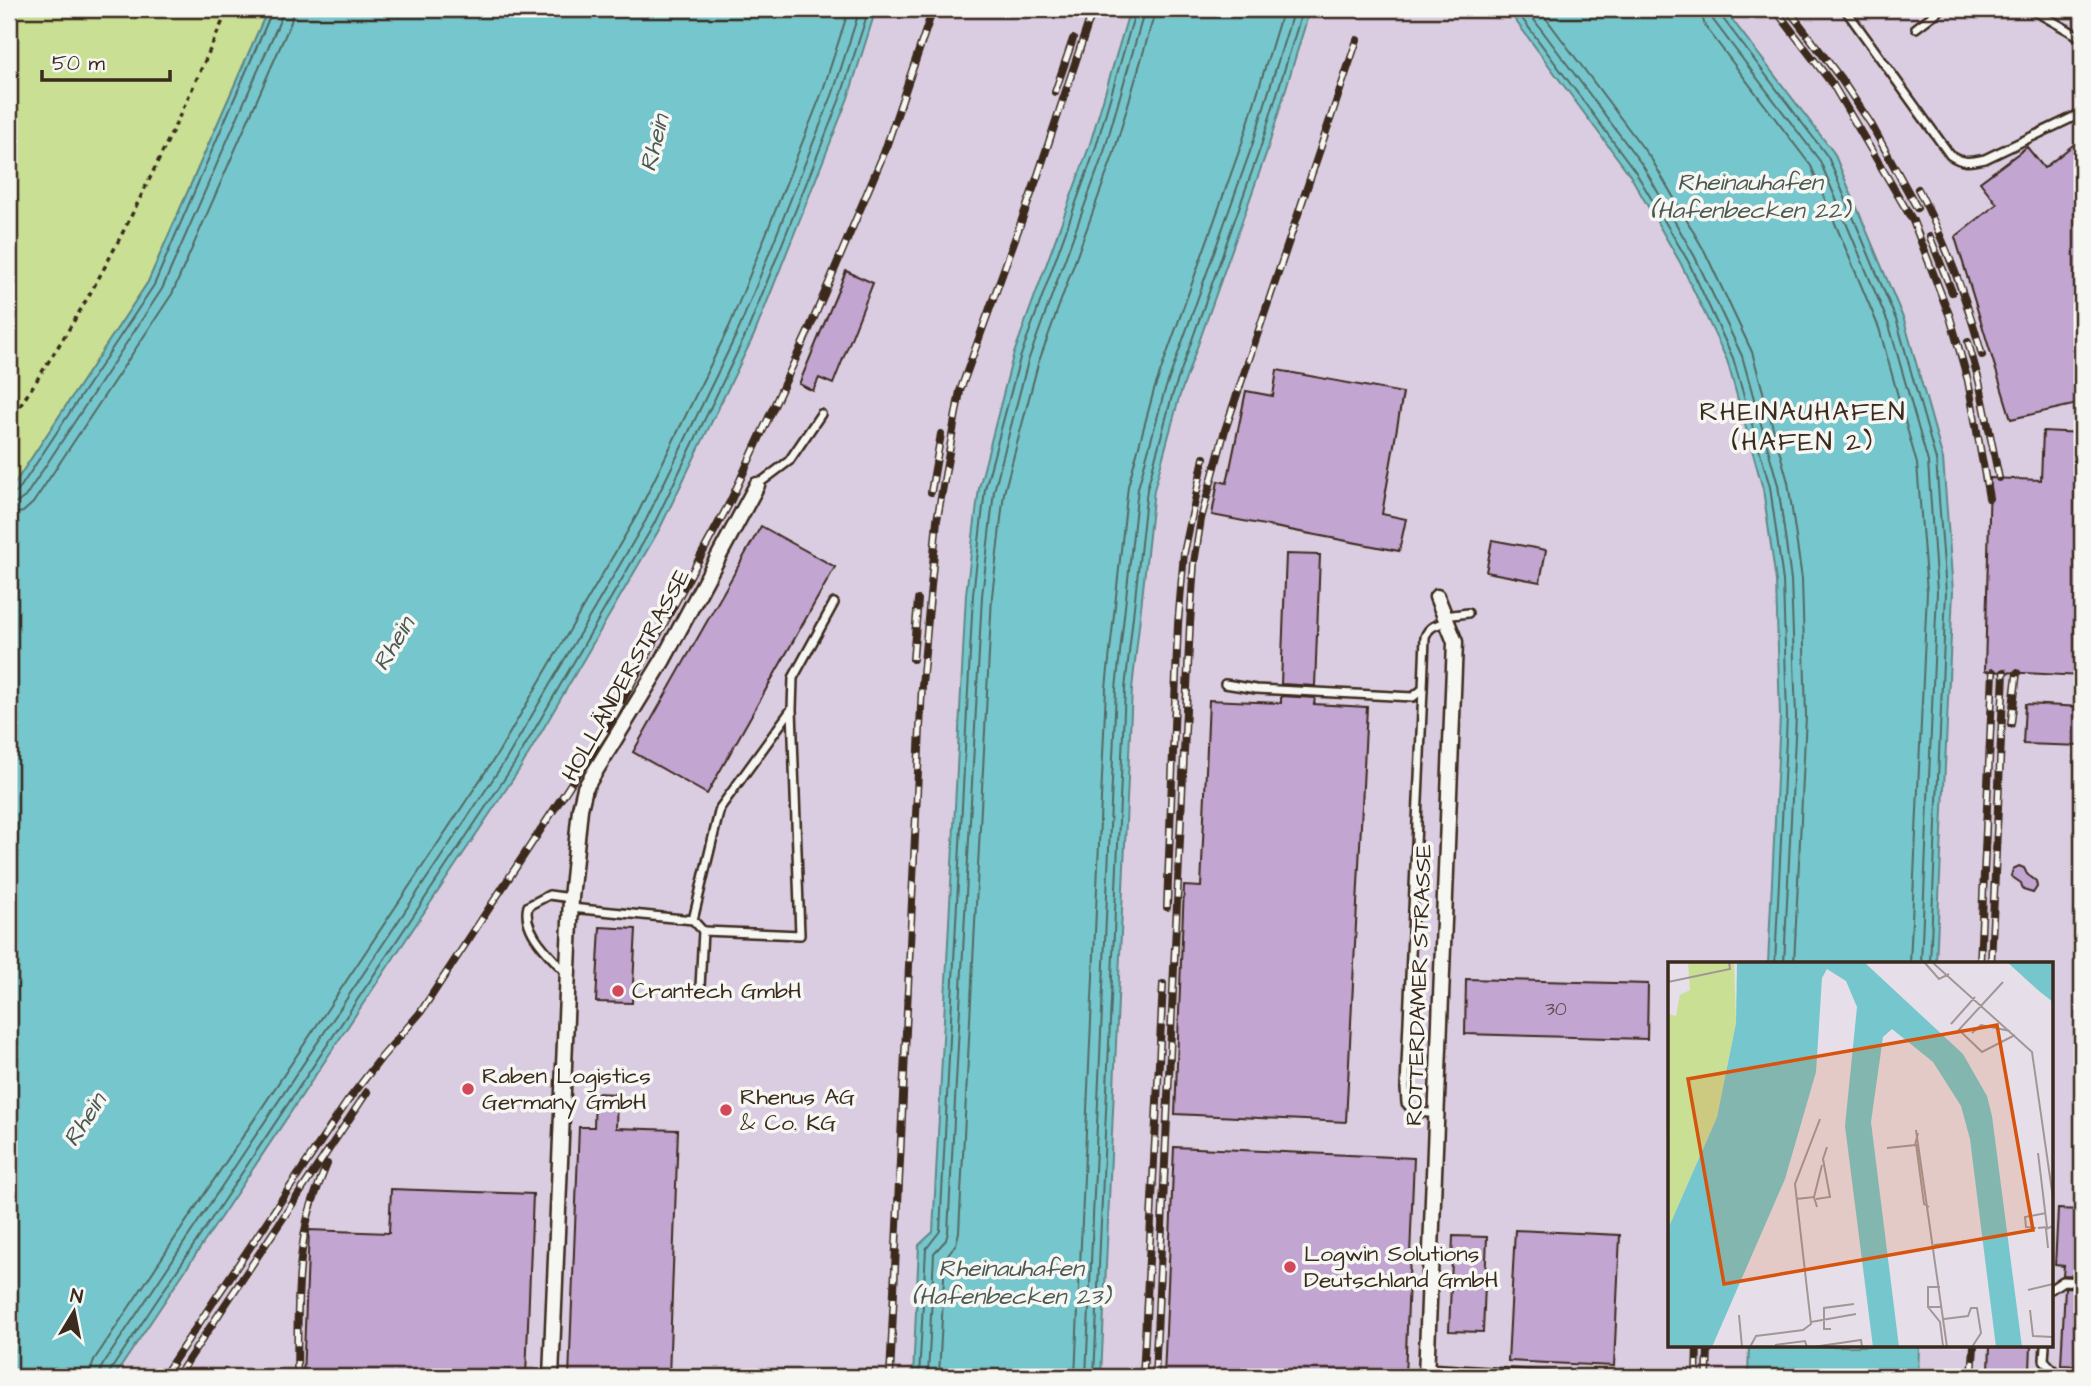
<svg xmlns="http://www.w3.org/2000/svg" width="2091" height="1386" viewBox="0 0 2091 1386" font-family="'Architects Daughter',sans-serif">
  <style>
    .built { fill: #dbcde1 }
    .green { fill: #c9df94; stroke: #828459; stroke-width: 2 }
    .water { fill: #76c7cd; stroke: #5e8887; stroke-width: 2 }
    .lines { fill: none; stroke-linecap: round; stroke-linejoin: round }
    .shore { stroke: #536964; stroke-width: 2 }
    .building { fill: #c2a5d1; stroke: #3b2a1e; stroke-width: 2 }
    .service-casing { stroke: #3b2a1e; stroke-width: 12 }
    .minor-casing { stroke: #3b2a1e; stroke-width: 19 }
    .path { stroke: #3b2a1e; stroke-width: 3.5; stroke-dasharray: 5 5; stroke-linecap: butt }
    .service { stroke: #f6f6f2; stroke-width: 7 }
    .minor { stroke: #f6f6f2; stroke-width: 14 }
    .rail-casing { stroke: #3b2a1e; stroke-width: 8 }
    .rail { stroke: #f6f6f2; stroke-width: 5; stroke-dasharray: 16; stroke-linecap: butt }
    .poi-dot { fill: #d1495b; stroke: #f6f6f2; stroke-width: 2.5 }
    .labels { text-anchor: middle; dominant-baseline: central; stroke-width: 7; stroke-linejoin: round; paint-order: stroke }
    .number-label { font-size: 19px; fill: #5d494b }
    .street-label { font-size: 23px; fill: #3b2a1e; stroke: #f6f6f2 }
    .poi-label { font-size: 23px; fill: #3b2a1e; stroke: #f6f6f2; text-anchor: start }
    .water-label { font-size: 24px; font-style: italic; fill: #4d5953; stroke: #f6f6f2 }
    .quarter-label { font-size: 26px; letter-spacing: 2px; fill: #3b2a1e; stroke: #f6f6f2 }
    .inset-road { fill: none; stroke: #a29697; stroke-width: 2 }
    .view { fill: #d7540e; fill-opacity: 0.15; stroke: #d7540e; stroke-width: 3.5 }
    .inset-edge { fill: none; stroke: #3b2a1e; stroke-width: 3.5 }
  </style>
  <rect width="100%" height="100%" fill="#e6dee8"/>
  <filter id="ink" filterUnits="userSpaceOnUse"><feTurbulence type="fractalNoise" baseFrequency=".0143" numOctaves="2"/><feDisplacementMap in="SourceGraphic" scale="14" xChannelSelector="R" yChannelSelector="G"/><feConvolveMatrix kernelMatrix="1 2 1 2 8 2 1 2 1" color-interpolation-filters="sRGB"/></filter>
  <g filter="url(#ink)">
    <g class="built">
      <path d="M876 9H1130L1089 147 1013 356 978 488 966 594 933 1232 919 1245 913 1377H114L521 767 660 528 754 335 848 98Z"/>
      <path d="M1310 9H1507L1630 175 1681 264 1727 360 1763 489 1776 581 1780 717 1768 964H1669V1346H1749L1748 1377H1101L1132 689 1154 490 1179 398 1267 151Z"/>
      <path d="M1724 9H2082V1377H1918L1919 1346H2051V964H1936L1953 591 1943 459 1834 153Z"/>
    </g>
    <path class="green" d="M9 9H268L148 282 9 492Z"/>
    <g class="water">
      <path d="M268 9H876L848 98 754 335 660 528 521 767 114 1377H9V492L148 282Z"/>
      <path d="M1130 9H1310L1267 151 1179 398 1154 490 1132 689 1101 1377H913L919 1245 933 1232 966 594 979 488 1013 356 1089 147Z"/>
      <path d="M1507 9H1724L1834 153 1904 320 1943 459 1953 591 1936 964H1768L1780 717 1776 581 1763 489 1727 360 1681 264 1630 175Z"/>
      <path d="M1749 1346H1919L1918 1377H1748Z"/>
    </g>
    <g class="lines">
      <g class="shore">
        <path d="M1515 9 1635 171 1688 261 1733 358 1770 487 1783 581 1787 717 1775 964"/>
        <path d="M1526 9 1643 166 1695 257 1742 356 1778 485 1791 580 1796 716 1784 964"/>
        <path d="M1539 9 1652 160 1705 252 1752 352 1788 482 1802 579 1806 716 1794 964"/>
        <path d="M1700 9 1705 26 1811 166 1879 328 1917 464 1927 592 1910 964"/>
        <path d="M1710 9 1713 20 1820 161 1889 325 1928 462 1937 592 1921 964"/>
        <path d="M1719 9 1721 16 1828 157 1897 322 1936 460 1946 592 1930 964"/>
        <path d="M9 495 18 491 154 285 273 9"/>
        <path d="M9 504 18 502 25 497 162 289 281 18 282 9"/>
        <path d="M9 515 23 512 33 503 172 294 291 22 293 9"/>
        <path d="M89 1377 94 1360 498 753 637 515 730 325 823 90 849 9"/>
        <path d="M99 1377 102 1366 507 758 646 520 739 329 833 93 860 9"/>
        <path d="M108 1377 110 1371 515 763 654 524 747 332 841 96 869 9"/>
        <path d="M919 1377 926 1249 940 1231 973 595 985 489 1020 358 1095 150 1136 9"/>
        <path d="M928 1377 934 1253 946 1240 948 1232 982 596 994 491 1028 361 1104 152 1145 9"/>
        <path d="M939 1377 945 1258 956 1244 959 1232 992 596 1004 493 1038 364 1113 156 1156 9"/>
        <path d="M1075 1377 1106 688 1128 486 1154 390 1242 143 1283 9"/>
        <path d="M1086 1377 1116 689 1138 488 1164 393 1252 146 1294 9"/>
        <path d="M1094 1377 1125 689 1147 489 1172 396 1260 149 1303 9"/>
      </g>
    </g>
    <g class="building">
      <path d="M2082 138V403L2011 419 1955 237 1997 204 1980 182 2027 147 2044 168Z"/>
      <path d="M846 271 873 283 833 384 819 378 813 391 799 384Z"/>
      <path d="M1277 370 1403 393 1382 514 1406 519 1399 551 1212 515 1218 481 1227 483 1246 391 1273 396Z"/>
      <path d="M2043 431 2082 433V676L1985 671 1990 478 2041 480Z"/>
      <path d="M761 526 835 567 707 794 633 752Z"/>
      <path d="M1492 540 1546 550 1540 582 1486 572Z"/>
      <path d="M1286 554 1320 555 1315 686 1281 684Z"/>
      <path d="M1281 696 1315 698 1314 704 1367 707 1346 1122 1175 1114 1184 886 1201 887 1209 700 1281 703Z"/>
      <path d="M2025 704 2082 707V746L2023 744Z"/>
      <path d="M2019 866 2024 868 2027 874 2036 881 2037 887 2033 893 2023 890 2021 883 2011 876 2013 869Z"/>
      <path d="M600 927 636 929 632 1003 596 1002Z"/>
      <path d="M1466 979 1648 984 1647 1039 1465 1034Z"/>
      <path d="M595 1093 617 1094 616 1128 678 1130 669 1377H569L579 1127H594Z"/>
      <path d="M1174 1147 1414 1158 1405 1377H1164Z"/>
      <path d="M391 1189 533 1194 526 1377H303L309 1230 389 1233Z"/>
      <path d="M2058 1209 2082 1210V1276L2063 1275 2064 1266 2055 1265Z"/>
      <path d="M1515 1230 1620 1235 1614 1366 1508 1361Z"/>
      <path d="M1453 1236 1487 1237 1483 1332 1449 1331Z"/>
      <path d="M2065 1287 2082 1288V1366L2061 1365Z"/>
      <path d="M1990 1346H2031L2030 1370 1989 1369Z"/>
    </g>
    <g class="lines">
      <g class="service-casing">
        <g id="service">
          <path d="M1845 9 1950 155C1963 164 1971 162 1985 159L2082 113"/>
          <path d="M2031 9 2082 38"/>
          <path d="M1916 28 1941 9"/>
          <path d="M757 485 789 461 821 414"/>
          <path d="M1445 616 1468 613"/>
          <path d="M1225 684 1256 689 1413 697 1423 689 1425 637C1429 626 1436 625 1446 622"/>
          <path d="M1423 689 1405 1088 1406 1103 1413 1111 1436 1114"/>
          <path d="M571 908 693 920 703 931 700 987"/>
          <path d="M693 920 720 808 791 710"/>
          <path d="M703 931 800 935 792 709 793 678 834 603"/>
          <path d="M568 975C552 957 521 931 528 906L549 895 571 898"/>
          <path d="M2051 1289 2063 1281 2082 1282"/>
          <path d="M2045 1346 2044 1360 2058 1375 2082 1377"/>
          <path d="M1427 1368 1569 1377"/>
        </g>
      </g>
      <g class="minor-casing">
        <g id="minor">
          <path d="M551 1377 571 898 580 809 585 788 663 660 757 485"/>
          <path d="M1426 1377 1455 642 1437 597"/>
        </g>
      </g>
      <g class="path">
        <path d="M9 10V9"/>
        <path d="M9 423C44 369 79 316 109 259 152 177 191 93 228 9"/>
      </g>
      <use href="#service" class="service"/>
      <use href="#minor" class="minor"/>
      <g class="rail-casing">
        <g id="rail">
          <path d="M1775 9 1833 85 1913 221 1950 317 1968 381 1989 498"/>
          <path d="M1788 9 1841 79 1871 124 1917 208"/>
          <path d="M1055 92 1073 39"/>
          <path d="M1918 189C1946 243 1966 297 1982 355"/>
          <path d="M1930 237 1952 292"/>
          <path d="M1968 342 1979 381 1999 478"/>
          <path d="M931 492 941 434"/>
          <path d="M913 659 918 600"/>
          <path d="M2011 724 2017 673"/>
          <path d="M1167 907 1178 624 1184 553 1204 458"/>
          <path d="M1980 964 1993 672"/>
          <path d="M1991 964 2004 672"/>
          <path d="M163 1377 347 1102 381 1058 420 1013 607 729 730 502 808 332 884 153 933 9"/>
          <path d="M177 1377 367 1092"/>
          <path d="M297 1377C298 1327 296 1275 306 1226 310 1204 319 1184 327 1164"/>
          <path d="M890 1377 922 685 937 520 960 391 1037 178 1093 9"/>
          <path d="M1143 1377 1163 984"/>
          <path d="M1155 1377 1190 624 1194 563 1201 519 1225 430 1357 40"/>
          <path d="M1696 1377 1697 1346"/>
          <path d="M1707 1377 1708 1346"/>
          <path d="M1972 1377 1974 1346"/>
        </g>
      </g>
      <use href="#rail" class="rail"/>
    </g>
  </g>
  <g class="poi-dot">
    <circle cx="618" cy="991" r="7"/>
    <circle cx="468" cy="1089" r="7"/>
    <circle cx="726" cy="1110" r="7"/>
    <circle cx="1290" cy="1267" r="7"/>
  </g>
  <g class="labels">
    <g class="number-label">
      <text x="1556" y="1009">30</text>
    </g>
    <g class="street-label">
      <text transform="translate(626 675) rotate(-61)">HOLLÄNDERSTRASSE</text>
      <text transform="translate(1419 985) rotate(-88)">ROTTERDAMER STRASSE</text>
    </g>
    <g class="poi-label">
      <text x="632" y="991">Crantech GmbH</text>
      <text x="482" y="1076">Raben Logistics<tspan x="482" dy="26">Germany GmbH</tspan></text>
      <text x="740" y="1097">Rhenus AG<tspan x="740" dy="26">&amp; Co. KG</tspan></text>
      <text x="1304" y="1254">Logwin Solutions<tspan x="1304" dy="26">Deutschland GmbH</tspan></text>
    </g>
    <g class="water-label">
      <text transform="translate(655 143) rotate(-76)">Rhein</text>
      <text x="1750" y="183">Rheinauhafen<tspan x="1750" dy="28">(Hafenbecken 22)</tspan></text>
      <text transform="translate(394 644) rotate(-59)">Rhein</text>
      <text transform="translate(85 1120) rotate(-57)">Rhein</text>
      <text x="1011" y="1269">Rheinauhafen<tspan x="1011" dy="28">(Hafenbecken 23)</tspan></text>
    </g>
    <g class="quarter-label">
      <text x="1803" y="412">RHEINAUHAFEN<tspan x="1803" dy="30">(HAFEN 2)</tspan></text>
    </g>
  </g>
  <g transform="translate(1668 962)">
    <rect width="385" height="385" fill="#e6dee8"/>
    <path d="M20 0H66L68 61 49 155 0 267V52L8 54 12 33 22 28Z" fill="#c9df94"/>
    <path d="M69 0H196L295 92 319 134 324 154 354 385H328L302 177 293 144 265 100 224 67 215 75 203 160 231 385H205L177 164 189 45 178 19 159 7 154 16 148 110 117 217 44 385H0V267L49 155 68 61ZM339 0H385V40L371 29Z" fill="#76c7cd"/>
    <path class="inset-road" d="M256 0 271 17 281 12M264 0 364 90 385 236M0 20 62 7 61 0M283 62 307 35M291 68 314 90 347 73M288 71 335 20M304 71 313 63 342 69M248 168 279 385M248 182 256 242 261 245M219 186 247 183 250 171M370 191 379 265 370 266M146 235 154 203M128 237 146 235 149 245M148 237 162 235 155 197 159 185M368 266 358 265 357 255 378 251M266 283 300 279M380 286 378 267 385 264M272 325H260V345H274M360 328 385 322M260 345 272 360 275 384M362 348 365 374 385 375M71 353 74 385M276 357 300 354 303 346H309L313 371 304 385M143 360 188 352M163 367H156V346L186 342M107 383 137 379 139 385M82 385 88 374 135 368 143 362 127 222 152 157M145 385 193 378 194 385"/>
    <path class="view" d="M329 63 365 268 56 322 20 117Z"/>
    <rect width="385" height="385" class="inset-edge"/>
  </g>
  <rect width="2091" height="1386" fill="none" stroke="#f6f6f2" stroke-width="35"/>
  <rect x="18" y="18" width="2056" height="1351" fill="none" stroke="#3b2a1e" stroke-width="2.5" filter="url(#ink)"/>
  <g transform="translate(74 1312) rotate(10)" stroke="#f6f6f2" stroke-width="5" paint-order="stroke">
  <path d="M0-5L12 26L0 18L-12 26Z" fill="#3b2a1e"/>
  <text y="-10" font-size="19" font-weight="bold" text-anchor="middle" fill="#3b2a1e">N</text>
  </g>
  <path d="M42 70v10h128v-10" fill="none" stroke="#3b2a1e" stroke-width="3.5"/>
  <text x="52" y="70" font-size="21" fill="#3b2a1e" stroke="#f6f6f2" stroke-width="5" paint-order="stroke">50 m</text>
</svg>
